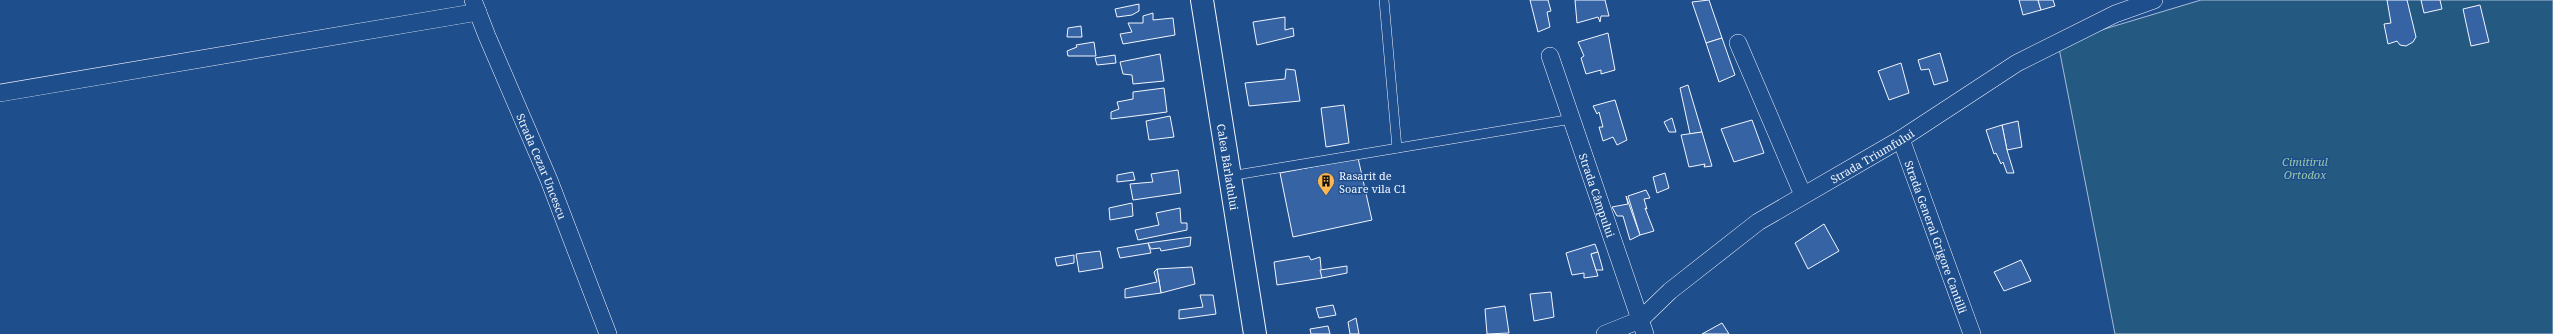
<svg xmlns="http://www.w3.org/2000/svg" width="2553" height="334" viewBox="0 0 2553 334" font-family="'Noto Serif',serif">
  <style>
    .green { fill: #245a82; stroke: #a8bbd7 }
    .building { fill: #3563a3; stroke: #f2f6ff }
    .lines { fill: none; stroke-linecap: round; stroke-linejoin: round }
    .service-casing { stroke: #f2f6ff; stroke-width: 10 }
    .minor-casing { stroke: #f2f6ff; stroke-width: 18 }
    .primary-casing { stroke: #f2f6ff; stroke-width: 24 }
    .service { stroke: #1f4e8c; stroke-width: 9 }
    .minor { stroke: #1f4e8c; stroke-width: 17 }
    .primary { stroke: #1f4e8c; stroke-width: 22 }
    .labels { text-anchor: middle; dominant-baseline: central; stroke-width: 3; stroke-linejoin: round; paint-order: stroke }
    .street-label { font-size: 11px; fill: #f2f6ff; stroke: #1f4e8c }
    .park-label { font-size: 11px; font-style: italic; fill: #97c8a6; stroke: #1f4e8c }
    .poi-label { font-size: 11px; fill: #f2f6ff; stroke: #1f4e8c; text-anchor: start }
  </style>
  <rect width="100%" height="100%" fill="#1f4e8c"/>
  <path class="green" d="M2201 0H2553V334H2115L2058 43Z"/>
  <g class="building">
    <path d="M1530 0H1548L1551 11 1547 12 1550 27 1538 32Z"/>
    <path d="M1575 0H1605L1609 16H1601L1600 22 1598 17 1577 23Z"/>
    <path d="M1709 0 1722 38 1706 43 1692 2Z"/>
    <path d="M2019 0H2038L2041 10 2023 15Z"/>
    <path d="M2038 0H2053L2055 6 2041 10Z"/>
    <path d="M2387 0H2407L2416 37 2413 42 2406 46 2400 45 2397 41 2388 44 2384 24 2391 23Z"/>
    <path d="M2421 0H2440L2442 9 2424 13Z"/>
    <path d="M1139 4V11L1132 15 1117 17 1115 9Z"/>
    <path d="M2480 5 2489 42 2471 46 2463 9Z"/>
    <path d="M1153 13V20L1173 18 1175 35 1123 44 1120 34 1132 32 1128 23H1143V16Z"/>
    <path d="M1285 17V30L1293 28 1294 36 1257 45 1253 22Z"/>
    <path d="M1081 26 1082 37H1067L1068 28Z"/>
    <path d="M1608 33 1615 70 1601 74V70L1586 74 1581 58 1584 56 1578 42Z"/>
    <path d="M1722 38 1735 75 1719 82 1706 43Z"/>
    <path d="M1094 42 1096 56H1068L1067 51 1077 47 1076 45Z"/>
    <path d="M1940 53 1948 81 1934 85 1929 69 1921 70 1918 60Z"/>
    <path d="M1160 54 1164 81 1133 84 1132 75 1123 74 1120 62Z"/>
    <path d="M1115 55 1116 63 1097 65 1095 58Z"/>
    <path d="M1901 63 1909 93 1889 100 1878 71Z"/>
    <path d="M1286 69 1295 70 1300 101 1249 106 1245 83 1285 79Z"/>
    <path d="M1688 85 1702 132 1690 134 1680 88Z"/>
    <path d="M1164 88 1167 112 1111 119V112L1119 109 1117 102 1133 99V92Z"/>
    <path d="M1615 100 1627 140 1617 145 1613 137 1603 141 1599 127H1603L1599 112 1597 114 1593 106Z"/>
    <path d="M1344 105 1349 143 1326 147 1321 108Z"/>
    <path d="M1170 116 1174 137 1149 140 1146 121Z"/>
    <path d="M1672 118 1676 132H1669L1664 122Z"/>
    <path d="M1752 120 1764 153 1734 162 1721 129Z"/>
    <path d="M2018 121 2022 147 2007 150 2002 125Z"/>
    <path d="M2002 125 2007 150 2014 173H2007L2003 162 2001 164 1996 153 1994 154 1986 130Z"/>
    <path d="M1702 132 1712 166 1704 167 1705 164 1689 167 1681 135Z"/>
    <path d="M1358 158 1372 220 1293 237 1280 173Z"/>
    <path d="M1178 170 1181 193 1133 200 1130 184 1153 182 1151 174Z"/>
    <path d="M1133 172 1135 180 1117 182V175Z"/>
    <path d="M1665 173 1669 188 1657 193 1653 177Z"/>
    <path d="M1646 190 1650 198 1644 199 1647 209 1645 208 1654 231 1640 235 1628 196Z"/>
    <path d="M1626 196 1640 235 1630 240 1623 216H1617L1612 207 1628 204Z"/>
    <path d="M1132 203 1133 216 1110 220 1109 208Z"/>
    <path d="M1180 208 1181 223H1187V230L1138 240 1135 230 1159 225 1156 213Z"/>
    <path d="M1824 224 1839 251 1808 269 1795 243Z"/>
    <path d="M1191 237 1190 246 1161 251 1160 248 1151 249 1148 243Z"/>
    <path d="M1148 243 1151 253 1120 258 1117 248Z"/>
    <path d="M1595 244 1598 252 1591 254 1598 276 1584 278V273L1572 275 1566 253Z"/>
    <path d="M1100 251 1103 268 1079 272 1076 254Z"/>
    <path d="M1598 252 1603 270H1596L1591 254Z"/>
    <path d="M1074 255V263L1057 266 1055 258Z"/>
    <path d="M1309 256 1311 260 1320 257 1322 278 1277 285 1274 262Z"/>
    <path d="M2021 260 2031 281 2004 291 1994 272Z"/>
    <path d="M1347 266V273L1322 278 1320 270Z"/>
    <path d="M1192 267 1195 284 1161 293 1157 269Z"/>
    <path d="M1157 269 1161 293 1125 298V289L1157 282 1154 272Z"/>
    <path d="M1551 292 1554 317 1534 321 1530 294Z"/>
    <path d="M1200 295H1213L1216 314 1179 319V310L1203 307Z"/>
    <path d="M1333 305 1336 315 1319 318 1316 308Z"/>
    <path d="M1505 306 1509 333 1487 334 1485 309Z"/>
    <path d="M1356 318 1359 334H1350L1348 322Z"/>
    <path d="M1722 323 1729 334H1702Z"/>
    <path d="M1328 326 1330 334H1311L1310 329Z"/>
  </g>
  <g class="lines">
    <g class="service-casing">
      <g id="service">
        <path d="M1384 0 1397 148"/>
        <path d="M1230 176 1572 119"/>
      </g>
    </g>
    <g class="minor-casing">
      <g id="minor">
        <path id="s1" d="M473 0 487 36 549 180 608 334"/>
        <path d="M1738 43 1803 195"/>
        <path id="s2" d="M1550 56 1645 334"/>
        <path d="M0 93 478 12"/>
        <path id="s3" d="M1901 139 1972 334"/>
        <path id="s4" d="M1605 334 1640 320 1670 291 1758 222 1901 139 2017 63 2115 14 2154 0"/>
      </g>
    </g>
    <g class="primary-casing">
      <g id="primary">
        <path id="s5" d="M1202 0 1255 334"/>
      </g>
    </g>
    <use href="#service" class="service"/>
    <use href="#minor" class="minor"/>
    <use href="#primary" class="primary"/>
  </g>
  <defs>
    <g id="building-pin" transform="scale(0.9)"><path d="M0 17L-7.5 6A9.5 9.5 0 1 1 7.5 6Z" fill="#ffb74d" stroke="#1f4e8c"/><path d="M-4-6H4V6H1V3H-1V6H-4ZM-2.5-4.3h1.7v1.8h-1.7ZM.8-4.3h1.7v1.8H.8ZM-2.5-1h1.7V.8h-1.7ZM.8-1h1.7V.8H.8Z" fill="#111"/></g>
  </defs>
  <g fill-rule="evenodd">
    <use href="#building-pin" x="1326" y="181"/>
  </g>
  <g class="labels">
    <g class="street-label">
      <text stroke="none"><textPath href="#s4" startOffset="323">Strada Triumfului</textPath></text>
      <text stroke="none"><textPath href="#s1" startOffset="180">Strada Cezar Uncescu</textPath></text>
      <text stroke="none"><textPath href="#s5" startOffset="169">Calea Bârladului</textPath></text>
      <text stroke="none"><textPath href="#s2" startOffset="147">Strada Câmpului</textPath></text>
      <text stroke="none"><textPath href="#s3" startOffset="104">Strada General Grigore Cantilli</textPath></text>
    </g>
    <g class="park-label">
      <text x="2305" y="161">Cimitirul<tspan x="2305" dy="13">Ortodox</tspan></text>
    </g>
    <g class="poi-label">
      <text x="1339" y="175">Rasarit de<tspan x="1339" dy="13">Soare vila C1</tspan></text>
    </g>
  </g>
</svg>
